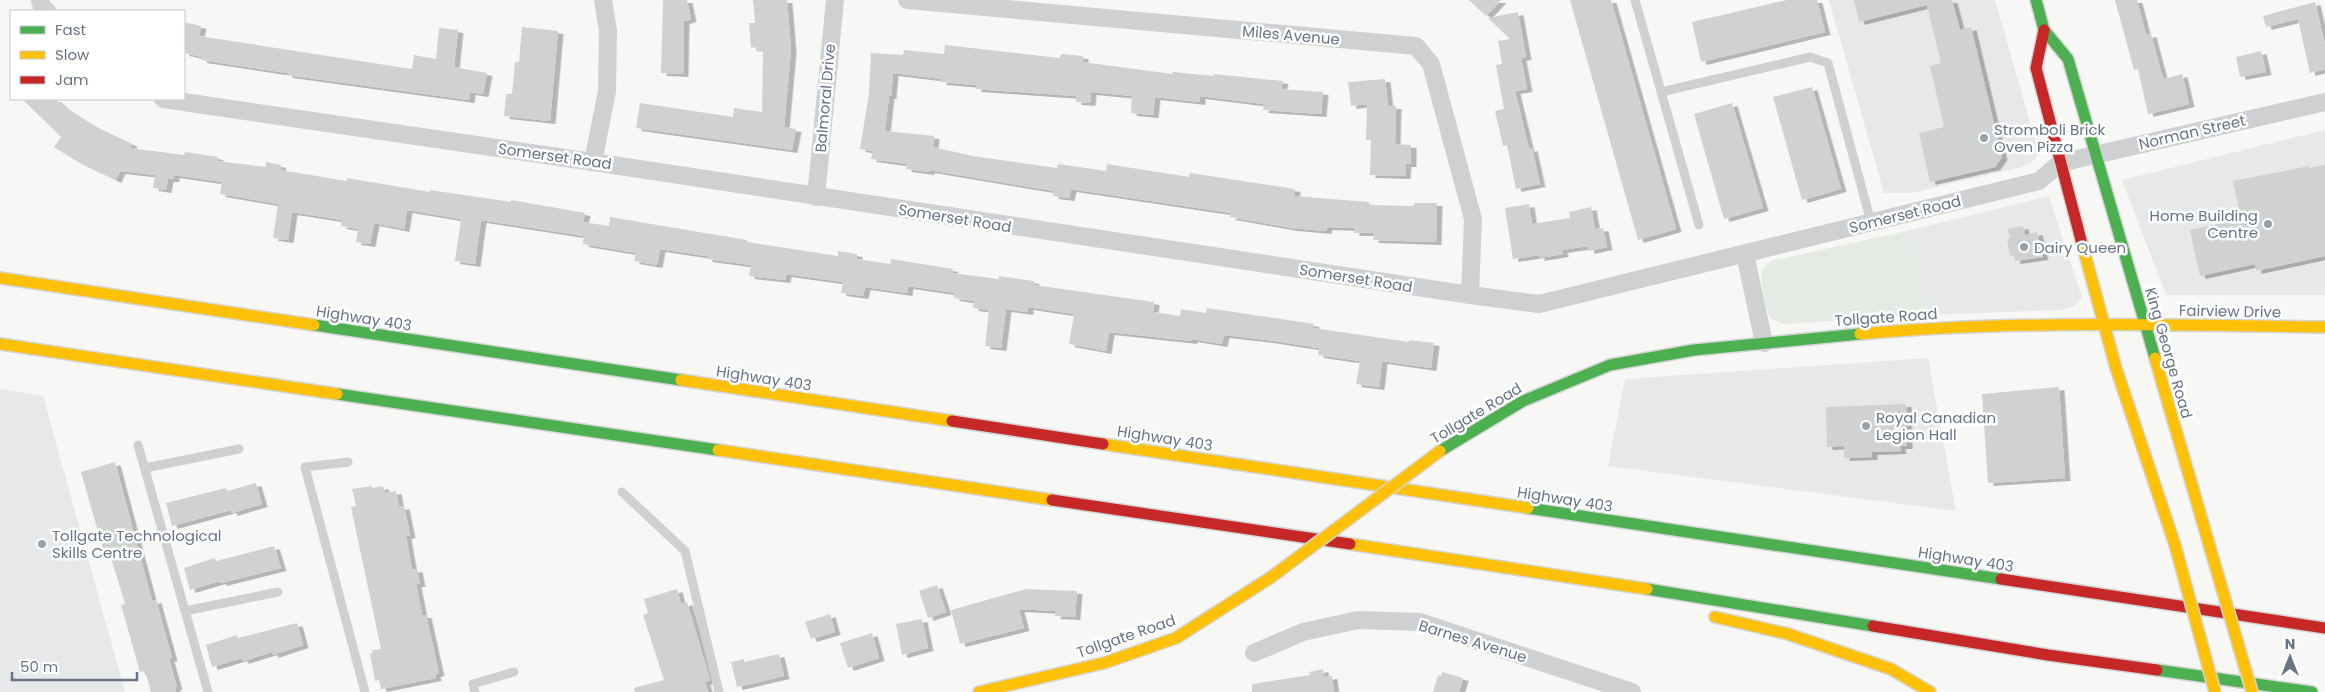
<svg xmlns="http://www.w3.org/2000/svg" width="2325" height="692" viewBox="0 0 2325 692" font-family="Poppins,sans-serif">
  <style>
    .built { fill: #e7e8e9 }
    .green { fill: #e6eae4 }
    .building { fill: #d0d2d2; filter: url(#shadow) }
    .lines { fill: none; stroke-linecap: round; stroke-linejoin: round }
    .fast-casing { stroke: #d4d5d6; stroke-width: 14 }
    .slow-casing { stroke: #d4d5d6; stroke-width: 14 }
    .jam-casing { stroke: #d4d5d6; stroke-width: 14 }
    .lane { stroke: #cfd0d1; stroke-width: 9 }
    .street { stroke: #cfd0d1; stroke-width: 18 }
    .fast { stroke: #4caf50; stroke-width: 11 }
    .slow { stroke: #ffc107; stroke-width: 11 }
    .jam { stroke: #c62828; stroke-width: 11 }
    .slow-bridge-casing { stroke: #d4d5d6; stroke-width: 14; stroke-linecap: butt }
    .slow-bridge { stroke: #ffc107; stroke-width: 11 }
    .poi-dot { fill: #9aa1ad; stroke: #fff; stroke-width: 2 }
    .labels { text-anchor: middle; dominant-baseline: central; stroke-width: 5; stroke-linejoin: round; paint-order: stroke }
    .street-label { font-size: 15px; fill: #687386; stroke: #fff }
    .poi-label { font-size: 15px; fill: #687386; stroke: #fff; text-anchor: start }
  </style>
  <defs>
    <filter id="shadow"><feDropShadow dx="5.5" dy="3" stdDeviation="0" flood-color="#0004"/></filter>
  </defs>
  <rect width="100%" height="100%" fill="#f7f7f6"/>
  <g class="built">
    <path d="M1829 0H1995L2039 154 2032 162 2022 167 1911 193H1884Z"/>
    <path d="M2325 130V295H2166L2122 180Z"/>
    <path d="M2049 196 2082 298 2073 307 2061 310 1924 315 1929 312 1911 240 1902 232Z"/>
    <path d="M1928 358 1956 511 1608 466 1625 379Z"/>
    <path d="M0 389 43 396 125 692H0Z"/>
  </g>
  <path class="green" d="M1902 232 1911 239 1929 312 1924 315 1784 324 1771 319C1766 310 1759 279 1762 270 1764 266 1768 264 1771 261Z"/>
  <g class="building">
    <path d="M663 0H687L691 19 684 21 683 74 661 73Z"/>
    <path d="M753 0H787L791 50 784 127 796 129 792 150 636 128 640 103 733 117 734 108 762 112 763 51 758 52 757 47 751 48 749 23H755Z"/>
    <path d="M1469 0H1501L1486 16Z"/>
    <path d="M1570 0H1611L1676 229 1638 240Z"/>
    <path d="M1787 0H1817L1825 32 1701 62 1692 22Z"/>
    <path d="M1854 0H1952L1960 30 1971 27 2002 157 1995 167 1930 182 1919 133 1944 127 1930 66 1941 63 1927 5 1859 22Z"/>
    <path d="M2115 0H2137L2146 35 2151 34 2163 79 2182 74 2189 104 2148 114 2138 69 2134 70Z"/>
    <path d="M2315 2 2325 45V69L2310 73 2298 19 2266 27 2263 16Z"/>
    <path d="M1518 12 1526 57 1521 58 1527 89 1515 91 1529 149 1532 148 1540 184 1516 189 1507 145 1503 146 1495 111 1504 109 1496 65 1502 64 1498 41 1510 39 1488 18Z"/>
    <path d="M184 22 201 26 199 36 412 69 414 55 436 59 439 28 458 30 454 67 487 73 483 94 470 92 469 100 287 75V73L201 60 202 57 184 53Z"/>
    <path d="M522 27 558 31 550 121 504 116 506 94H512L515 62H519Z"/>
    <path d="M945 45 1060 58 1061 54 1083 56V62L1172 74 1173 72 1214 76V74L1283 81 1281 89 1323 92 1321 114 1263 110 1264 104 1200 96V102L1155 97 1153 115 1131 113 1132 96 1091 92 1090 103 1076 102V96L976 89V85L941 82 942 79 893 73 891 96H889L885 131 934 136 933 147 973 156 1057 168 1058 164 1106 171 1107 164 1189 177 1190 173 1295 189 1294 196 1369 202V205L1414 206V203H1437L1436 242 1373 240 1374 233H1354V228L1327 227 1326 231 1292 228 1230 217 1231 213 1071 189 1069 198 1053 196 1054 191 929 170V172L906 169 907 164 871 159 873 151 860 149 869 93 871 53 903 55 904 50 944 54Z"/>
    <path d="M2261 51 2266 72 2240 77 2236 57Z"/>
    <path d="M1385 79 1388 106H1396L1395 144 1411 145V164H1406L1405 176 1370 175 1371 140H1366L1367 104 1351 106 1348 82Z"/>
    <path d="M1812 87 1841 189 1802 200 1773 97Z"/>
    <path d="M22 99H55L64 107 94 126 132 144 130 148 184 155 185 152 218 157 217 161 266 167V162L281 165 280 170 347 181V178L430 192V190L511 202V200L585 213 583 222 609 226 610 217 747 240V242L838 256V251L857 254V259L890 264 891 259 953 269 952 273 999 279V276L1034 281V285L1154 302 1153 312 1180 316 1181 309 1206 313 1207 308 1314 324 1313 328 1409 342V340L1434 343 1431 368 1382 361 1379 387 1356 384 1360 361 1318 355 1319 348 1268 340 1224 335 1222 344 1192 339V341L1109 332 1106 351 1069 344 1074 314 1028 307V312L1006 309 1001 348 985 346 989 310 973 308 974 301 954 298 955 293 908 286 907 293 865 287 863 296 841 293 843 282 786 274 785 280 749 276 751 265 707 259V256L660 249 657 265 634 261 636 253 583 244 584 236 481 220 475 264 455 261 461 219 407 210 404 229 374 223 370 244 356 242 358 229 341 226 342 220 292 212 288 240 273 238 278 204 220 194 222 182 174 175V179H168L166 190 153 188 155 175 120 171 116 180 80 163 54 147 61 137Z"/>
    <path d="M1732 103 1763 208 1724 219 1694 114Z"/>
    <path d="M2325 165V256L2256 271 2255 264 2200 276 2190 230 2241 219 2233 181 2309 166V168Z"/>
    <path d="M1529 204 1532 224 1570 218 1569 212 1591 207 1595 229 1603 228 1607 247 1589 251 1588 246 1562 250 1563 254 1539 258V255L1513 259 1505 208Z"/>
    <path d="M2023 226 2025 235 2037 232 2043 257 2015 261 2014 255 2010 256 2007 239 2010 238 2008 229Z"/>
    <path d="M2059 387 2065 478 1988 483 1982 394Z"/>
    <path d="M1906 404 1907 446H1900L1901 451 1872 452V457L1844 458V446L1827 447 1826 407Z"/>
    <path d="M115 462 152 601 156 600 172 658 169 659 177 687H175L176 692H151L145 671 140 672 121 605 125 604 108 548 103 549 81 472Z"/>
    <path d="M256 483 262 504 232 513 231 510 172 526 166 503 226 488 227 491Z"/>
    <path d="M372 486V488L383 486 385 493 396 491 399 507 404 506 410 535 406 536 412 570 417 569 420 584H416L422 615H426L439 673 435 674 436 678 381 689 379 680 375 681 370 654 373 653 372 650 381 649 351 507 356 506 352 489Z"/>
    <path d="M274 546 281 568 221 583 220 581 190 590 184 568 215 558 216 561Z"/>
    <path d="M937 585 946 612 928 618 919 591Z"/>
    <path d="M677 589 681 604 687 602 710 680 705 682 708 692H635L634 688 664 680 643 615 648 613 644 599Z"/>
    <path d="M1026 589 1077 591 1075 617 1055 616 1056 611 1019 609 1024 628 960 644 951 610Z"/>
    <path d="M830 614 835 632 811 639 805 622Z"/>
    <path d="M922 619 928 648 902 655 896 624Z"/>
    <path d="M297 623 303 645 273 655 272 652 243 661 242 658 212 667 206 645 237 635 238 638Z"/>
    <path d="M872 633 879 658 848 668 840 643Z"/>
    <path d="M779 654 784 676 737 687 731 662 744 659V662Z"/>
    <path d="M1323 669 1324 677 1332 676 1334 692H1252V684L1310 675 1309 672Z"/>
    <path d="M1442 672 1463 678 1459 692H1433L1438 675 1441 676Z"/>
  </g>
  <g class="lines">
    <g class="fast-casing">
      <g id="fast">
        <path d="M2036 0 2044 30 2068 59 2155 358"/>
        <path d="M314 325 681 380"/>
        <path d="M337 394 718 450"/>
        <path d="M1440 451 1523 401 1610 365 1694 350 1860 334"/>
        <path d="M1528 508 2001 579"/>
        <path d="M1647 589 1873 626"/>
        <path d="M2157 670 2312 692"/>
      </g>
    </g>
    <g class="slow-casing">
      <g id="slow">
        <path d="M2081 240 2116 368 2175 545"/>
        <path d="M0 278 314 325"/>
        <path d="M1860 334C2014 320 2170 325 2325 327"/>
        <path d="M0 344 337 394"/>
        <path d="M2155 358 2211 551"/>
        <path d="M681 380 952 421"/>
        <path d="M1103 444 1528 508"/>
        <path d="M718 450 1052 500"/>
        <path d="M1350 544 1647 589"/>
        <path d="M1715 617 1788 634 1891 669 1930 692"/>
        <path d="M979 692 1104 663 1176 638 1270 578"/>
      </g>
    </g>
    <g class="jam-casing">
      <g id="jam">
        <path d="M2044 30 2036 68 2081 240"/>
        <path d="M952 421 1103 444"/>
        <path d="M1052 500 1350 544"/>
        <path d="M2001 579 2325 628"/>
        <path d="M1873 626 2048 655 2157 670"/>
      </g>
    </g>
    <g class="lane">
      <path d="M1635 0 1699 225"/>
      <path d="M1661 92 1810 57 1828 63 1871 222"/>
      <path d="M138 445 208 692"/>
      <path d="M348 462 305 467 365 692"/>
      <path d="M145 468 239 449"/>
      <path d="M622 492 685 551 719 692"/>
      <path d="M185 611 278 592"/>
      <path d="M475 692 473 684 514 672"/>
    </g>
    <g class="street">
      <path d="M40 0 42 7 47 11"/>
      <path d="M907 0 1416 46 1431 64 1473 219 1470 295"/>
      <path d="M163 99 593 162 1470 295 1539 304 2039 181 2060 163 2325 102"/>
      <path d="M593 162 607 91 608 31 603 0"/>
      <path d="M816 197 835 0"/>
      <path d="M1745 254 1764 343"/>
      <path d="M1254 653 1303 632 1358 620 1420 622 1632 692"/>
    </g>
    <use href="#fast" class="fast"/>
    <use href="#slow" class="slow"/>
    <use href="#jam" class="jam"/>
    <g class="slow-bridge-casing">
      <g id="slow-bridge">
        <path d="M2175 545 2215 692"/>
        <path d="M2211 551 2252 692"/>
        <path d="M1270 578 1440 451"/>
      </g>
    </g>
    <use href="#slow-bridge" class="slow-bridge"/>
  </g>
  <g class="poi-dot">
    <circle cx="1984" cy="138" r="5"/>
    <circle cx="2268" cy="224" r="5"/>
    <circle cx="2024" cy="247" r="5"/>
    <circle cx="1866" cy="426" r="5"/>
    <circle cx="42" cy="544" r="5"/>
  </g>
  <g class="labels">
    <g class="street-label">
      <text transform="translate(1291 35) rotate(5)">Miles Avenue</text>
      <text transform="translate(825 98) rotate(-85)">Balmoral Drive</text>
      <text transform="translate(2192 132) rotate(-13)">Norman Street</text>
      <text transform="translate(555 156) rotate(8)">Somerset Road</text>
      <text transform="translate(1905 214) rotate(-14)">Somerset Road</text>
      <text transform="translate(955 218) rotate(9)">Somerset Road</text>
      <text transform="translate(1356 278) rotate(9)">Somerset Road</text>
      <text transform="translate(2230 311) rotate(1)">Fairview Drive</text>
      <text transform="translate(1886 317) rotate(-4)">Tollgate Road</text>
      <text transform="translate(364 318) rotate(9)">Highway 403</text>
      <text transform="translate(2169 353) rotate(74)">King George Road</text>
      <text transform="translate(764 378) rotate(9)">Highway 403</text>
      <text transform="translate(1476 413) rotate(-31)">Tollgate Road</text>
      <text transform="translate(1165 438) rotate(9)">Highway 403</text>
      <text transform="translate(1565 499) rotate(9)">Highway 403</text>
      <text transform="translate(1966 559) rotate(9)">Highway 403</text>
      <text transform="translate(1126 636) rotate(-19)">Tollgate Road</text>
      <text transform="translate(1473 641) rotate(17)">Barnes Avenue</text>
    </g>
    <g class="poi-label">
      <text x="1994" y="129">Stromboli Brick<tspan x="1994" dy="17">Oven Pizza</tspan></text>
      <text x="2258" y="215" text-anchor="end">Home Building<tspan x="2258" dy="17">Centre</tspan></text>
      <text x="2034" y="247">Dairy Queen</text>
      <text x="1876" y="417">Royal Canadian<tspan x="1876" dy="17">Legion Hall</tspan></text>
      <text x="52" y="535">Tollgate Technological<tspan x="52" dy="17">Skills Centre</tspan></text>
    </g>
  </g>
  <rect x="10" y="10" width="175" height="90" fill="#ffffff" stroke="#c3c7cf"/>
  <rect x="20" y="26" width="25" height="8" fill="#4caf50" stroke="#c3c7cf"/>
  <text x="55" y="35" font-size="15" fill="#687386">Fast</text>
  <rect x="20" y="51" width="25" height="8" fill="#ffc107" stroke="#c3c7cf"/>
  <text x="55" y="60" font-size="15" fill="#687386">Slow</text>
  <rect x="20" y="76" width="25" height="8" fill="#c62828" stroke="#c3c7cf"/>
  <text x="55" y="85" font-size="15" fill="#687386">Jam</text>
  <g transform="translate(2290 657)" stroke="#ffffff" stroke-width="4" paint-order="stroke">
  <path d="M0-4L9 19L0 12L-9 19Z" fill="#687386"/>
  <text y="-8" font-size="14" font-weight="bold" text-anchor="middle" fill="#687386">N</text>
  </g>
  <path d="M12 672v8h125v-8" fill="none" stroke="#687386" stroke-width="2.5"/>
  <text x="20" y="672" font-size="15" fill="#687386" stroke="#ffffff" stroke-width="4" paint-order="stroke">50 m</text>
</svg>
